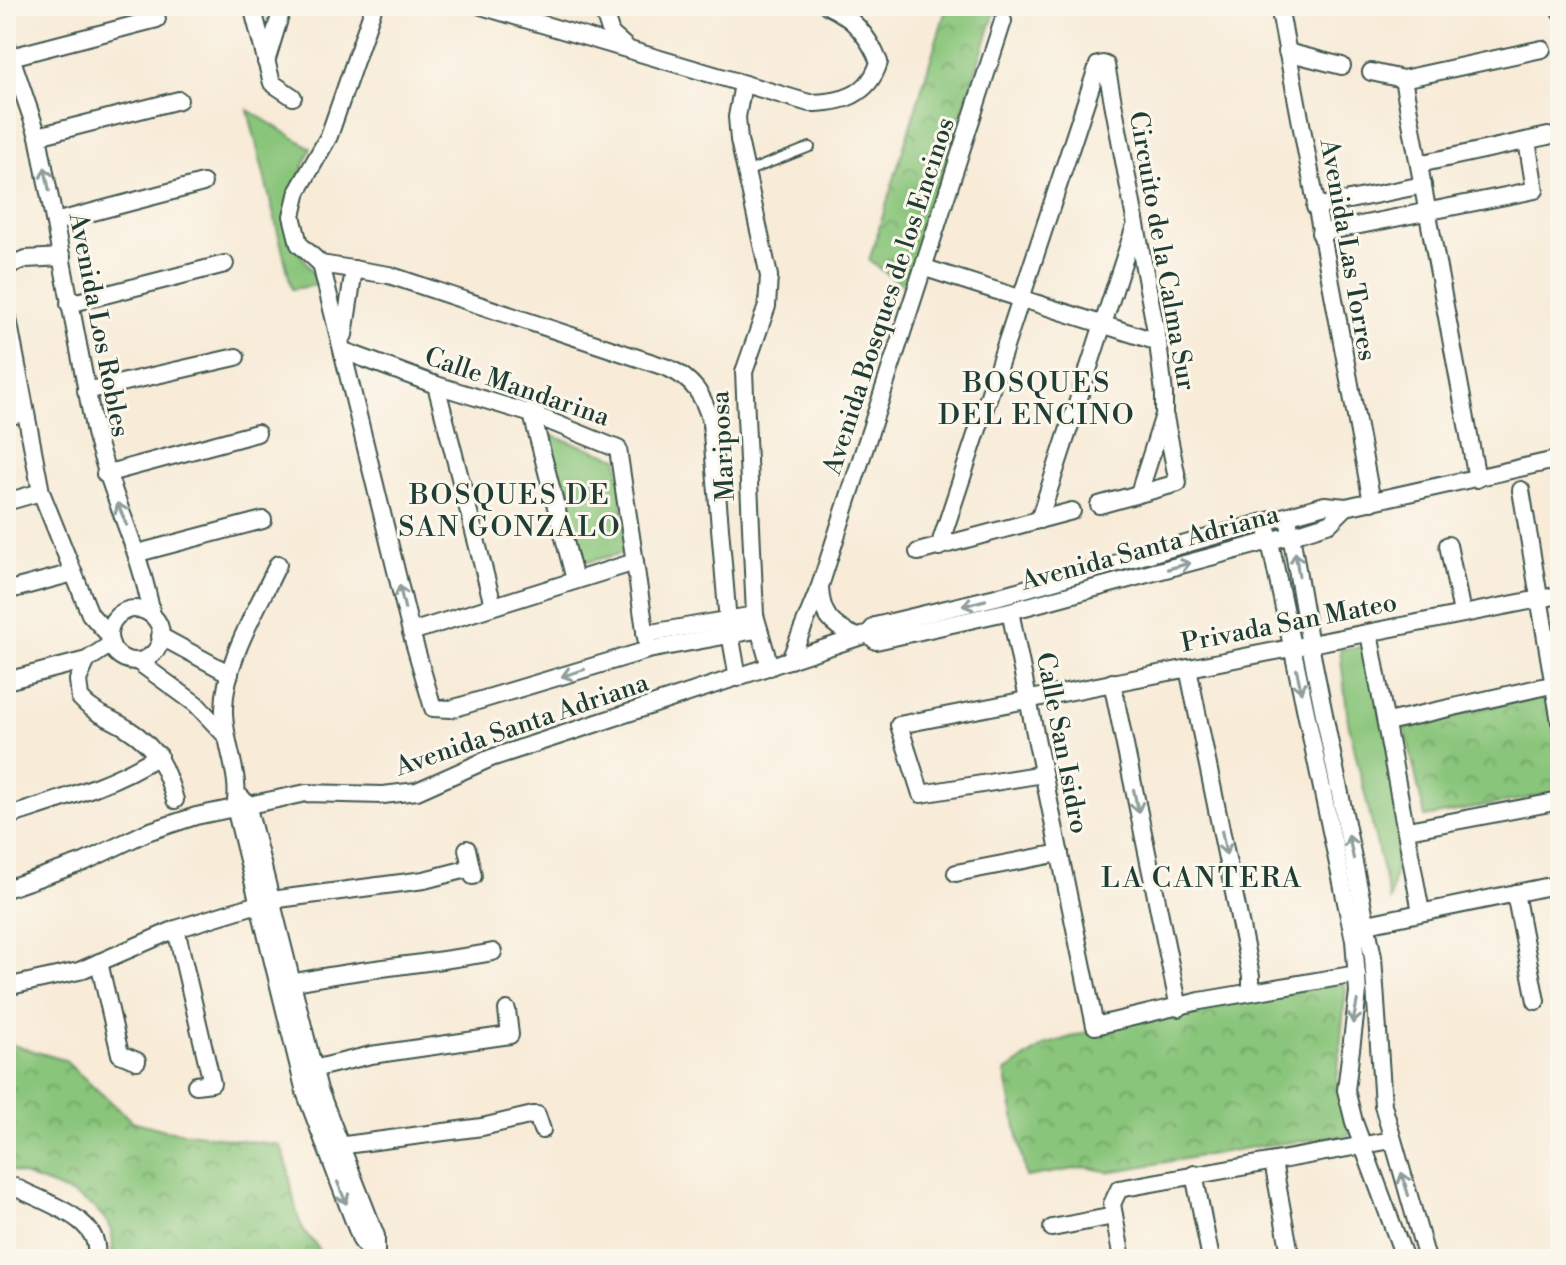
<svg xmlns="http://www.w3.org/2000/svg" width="1566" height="1265" viewBox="0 0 1566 1265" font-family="'Libre Bodoni',serif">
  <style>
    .grass { fill: #89c57a; stroke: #548157; stroke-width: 2 }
    .park { fill: url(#park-crowns); stroke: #548157; stroke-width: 2 }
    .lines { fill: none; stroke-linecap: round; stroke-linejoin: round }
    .service-casing { stroke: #40574d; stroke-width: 12 }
    .minor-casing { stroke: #40574d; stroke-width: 20 }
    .service { stroke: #fff; stroke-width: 8 }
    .minor { stroke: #fff; stroke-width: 16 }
    .oneway { stroke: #8f9e9a }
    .labels { text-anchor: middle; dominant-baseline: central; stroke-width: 6; stroke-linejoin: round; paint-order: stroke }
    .street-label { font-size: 26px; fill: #1f3d34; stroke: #fbf7ec }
    .neighbourhood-label { font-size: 28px; letter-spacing: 2px; fill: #1f3d34; stroke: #fbf7ec }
  </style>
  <defs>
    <pattern id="park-crowns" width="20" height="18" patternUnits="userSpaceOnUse" patternTransform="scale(2)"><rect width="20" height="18" fill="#89c57a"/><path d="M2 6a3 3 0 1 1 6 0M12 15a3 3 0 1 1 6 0" fill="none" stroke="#6fa165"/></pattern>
  </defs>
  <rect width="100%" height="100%" fill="#fbf7ec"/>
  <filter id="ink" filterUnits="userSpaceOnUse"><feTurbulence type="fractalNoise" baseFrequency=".0125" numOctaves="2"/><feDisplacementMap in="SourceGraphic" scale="16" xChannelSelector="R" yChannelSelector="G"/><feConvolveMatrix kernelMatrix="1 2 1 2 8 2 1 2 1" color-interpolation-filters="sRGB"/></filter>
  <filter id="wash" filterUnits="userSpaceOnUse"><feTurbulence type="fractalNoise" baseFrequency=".006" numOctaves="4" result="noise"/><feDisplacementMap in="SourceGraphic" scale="32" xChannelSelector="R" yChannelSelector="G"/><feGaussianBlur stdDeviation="1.8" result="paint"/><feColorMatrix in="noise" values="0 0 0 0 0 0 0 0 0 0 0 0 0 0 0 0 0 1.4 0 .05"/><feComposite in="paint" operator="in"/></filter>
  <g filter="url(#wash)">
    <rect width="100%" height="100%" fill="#f8ebd8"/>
    <g class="grass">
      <path d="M248 110 311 148C300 177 278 217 295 246 304 260 313 269 318 285L292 289Z"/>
      <path d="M547 434 618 458 627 552 575 565Z"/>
      <path d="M1373 646 1403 823 1390 902 1348 721 1340 649Z"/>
    </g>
    <g class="park">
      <path d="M947 6H997L905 286 869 261Z"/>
      <path d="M1552 695 1560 739V792L1425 817 1404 724Z"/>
      <path d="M1342 983 1346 987 1337 1080 1351 1135 1259 1146 1109 1172 1086 1167 1026 1177 1005 1072 1045 1045 1100 1028Z"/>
      <path d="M6 1043 64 1060 132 1121 165 1130 280 1145C293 1171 290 1202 302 1227 308 1240 320 1245 324 1259H110C129 1202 48 1187 8 1169Z"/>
    </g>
  </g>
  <g filter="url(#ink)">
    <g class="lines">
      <g class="service-casing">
        <path id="service" d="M746 172 810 147"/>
      </g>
      <g class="minor-casing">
        <g id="minor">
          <path d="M252 6 272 83 293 97"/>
          <path d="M374 6 329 136 298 191 292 216 299 244 321 264 389 275 668 368C693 379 704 396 711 422L728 622 738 678"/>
          <path d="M481 6 809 103C841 103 869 96 879 62 869 37 853 17 828 6"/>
          <path d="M602 6 611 34 626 47"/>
          <path d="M1279 6 1372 502"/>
          <path d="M1559 6 1560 11"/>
          <path d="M6 42 38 136 95 433C112 497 140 549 152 615"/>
          <path d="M1287 52 1342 66"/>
          <path d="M11 57 157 19"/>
          <path d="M266 62 283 6"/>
          <path d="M1371 72 1403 79 1542 49"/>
          <path d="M1403 79 1477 479"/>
          <path d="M743 84 737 117 739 140 769 276 767 306 744 372 755 615 770 667"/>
          <path d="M38 136 179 100"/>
          <path d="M1419 164 1548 136"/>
          <path d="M1315 207 1423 185"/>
          <path d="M55 222 203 183"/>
          <path d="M1320 233 1535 190 1527 141"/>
          <path d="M321 264 411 632 433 708 451 709 648 650 756 630"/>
          <path d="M6 266 26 259 62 257"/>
          <path d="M925 268 1158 342"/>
          <path d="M69 304 225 264"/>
          <path d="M6 308 41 492 90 614 109 635"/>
          <path d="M344 335 354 269"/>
          <path d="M344 351 436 385 532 414 618 449 648 650"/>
          <path d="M436 385 493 605"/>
          <path d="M86 391 236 357"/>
          <path d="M532 414 575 580"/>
          <path d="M6 417 24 413"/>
          <path d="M105 474 257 433"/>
          <path d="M1521 490 1560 722"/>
          <path d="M6 502 41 492"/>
          <path d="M1099 505 1178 483 1165 417"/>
          <path d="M1288 517 1310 645 1373 957 1383 1105 1427 1259"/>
          <path d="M1039 520 1134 229"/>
          <path d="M1266 523 1354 940 1358 992 1346 1090 1354 1122 1405 1259"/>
          <path d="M1448 545 1462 613"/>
          <path d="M939 547 1098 65 1103 64 1106 65 1158 342 1164 394V415L1139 493"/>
          <path d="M918 552 1072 511"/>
          <path d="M138 553 263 520"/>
          <path d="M278 564C258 608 225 659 224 709 223 742 242 776 235 807L305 1092 361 1240 375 1259"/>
          <path d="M820 587C821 614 831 626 855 636"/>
          <path d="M6 591 73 573"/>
          <circle cx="135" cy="635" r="26"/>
          <path d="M1010 611 1095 1026 1200 1001 1357 974"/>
          <path d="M411 632 635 562"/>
          <path d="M1369 633 1421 912"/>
          <path d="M645 634 755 615"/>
          <path d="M868 634 876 641 1010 611 1292 535 1330 523 1346 507"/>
          <path d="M160 636 230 674"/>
          <path d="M87 660 78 680 80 698C94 714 111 718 128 729 157 747 166 769 175 800"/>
          <path d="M790 660 820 586 1003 21"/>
          <path d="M137 661 196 704 225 735"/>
          <path d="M1188 668 1251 976V991"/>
          <path d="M6 681 87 660 111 644"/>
          <path d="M1112 682 1179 1008"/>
          <path d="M1387 722 1560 683"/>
          <path d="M1043 774 921 794 899 725 1560 595"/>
          <path d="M242 798 247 804 319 1090 376 1236V1259"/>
          <path d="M6 817C58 800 113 785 159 755"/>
          <path d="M1408 830 1560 801"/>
          <path d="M467 849 473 876"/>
          <path d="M956 873 1060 853"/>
          <path d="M6 889 84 862 147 832 196 816 306 793 383 795 417 791 491 758 868 634 875 626 996 597 1325 505 1346 507 1560 459"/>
          <path d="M1515 893 1536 1001"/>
          <path d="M1367 924 1560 884"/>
          <path d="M176 929 212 1083 196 1085"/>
          <path d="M99 962 120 1054 137 1061"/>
          <path d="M282 985C351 969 423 965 493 952"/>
          <path d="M6 987 79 971 176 929 271 900 424 880 471 868"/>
          <path d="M305 1071 371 1055 510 1035 507 1010"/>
          <path d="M330 1147 482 1127 533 1115H537L542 1130"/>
          <path d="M1273 1162 1291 1259"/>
          <path d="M1194 1174 1211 1259"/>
          <path d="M6 1182C33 1200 107 1216 95 1259"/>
          <path d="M1052 1228 1114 1216"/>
          <path d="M1122 1259 1112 1204 1119 1189 1392 1140"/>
        </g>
      </g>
      <use href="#service" class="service"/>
      <use href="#minor" class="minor"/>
    </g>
    <defs><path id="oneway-shaft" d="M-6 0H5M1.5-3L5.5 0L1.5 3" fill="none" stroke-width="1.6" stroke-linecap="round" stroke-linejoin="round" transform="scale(2)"/></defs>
    <g class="oneway">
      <use href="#oneway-shaft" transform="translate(47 179) rotate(-101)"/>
      <use href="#oneway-shaft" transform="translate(122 514) rotate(-113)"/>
      <use href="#oneway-shaft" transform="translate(1297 564) rotate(-99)"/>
      <use href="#oneway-shaft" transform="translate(1179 566) rotate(-15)"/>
      <use href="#oneway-shaft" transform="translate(402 597) rotate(-103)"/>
      <use href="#oneway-shaft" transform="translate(974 603) rotate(165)"/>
      <use href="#oneway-shaft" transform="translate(573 673) rotate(163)"/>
      <use href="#oneway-shaft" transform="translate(1299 681) rotate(78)"/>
      <use href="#oneway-shaft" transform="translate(1136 801) rotate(78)"/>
      <use href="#oneway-shaft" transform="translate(1224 843) rotate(79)"/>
      <use href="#oneway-shaft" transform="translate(1351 847) rotate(-102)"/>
      <use href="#oneway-shaft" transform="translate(1355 1012) rotate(101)"/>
      <use href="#oneway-shaft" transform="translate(1405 1184) rotate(-107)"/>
      <use href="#oneway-shaft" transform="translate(342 1193) rotate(68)"/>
    </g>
  </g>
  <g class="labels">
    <g class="street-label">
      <text transform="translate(1348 250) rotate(80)">Avenida Las Torres</text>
      <text transform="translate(1162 251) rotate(80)">Circuito de la Calma Sur</text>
      <text transform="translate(889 296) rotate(-72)">Avenida Bosques de los Encinos</text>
      <text transform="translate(99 325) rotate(79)">Avenida Los Robles</text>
      <text transform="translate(517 387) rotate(19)">Calle Mandarina</text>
      <text transform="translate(723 446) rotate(-93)">Mariposa</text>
      <text transform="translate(1150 548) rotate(-15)">Avenida Santa Adriana</text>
      <text transform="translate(1289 623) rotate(-11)">Privada San Mateo</text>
      <text transform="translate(522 725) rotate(-19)">Avenida Santa Adriana</text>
      <text transform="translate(1062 743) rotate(79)">Calle San Isidro</text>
    </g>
    <g class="neighbourhood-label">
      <text x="1037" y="383">BOSQUES<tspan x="1037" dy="32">DEL ENCINO</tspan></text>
      <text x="510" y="495">BOSQUES DE<tspan x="510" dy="32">SAN GONZALO</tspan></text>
      <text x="1202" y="878">LA CANTERA</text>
    </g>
  </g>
  <rect width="1566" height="1265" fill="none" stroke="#fbf7ec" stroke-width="32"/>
</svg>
